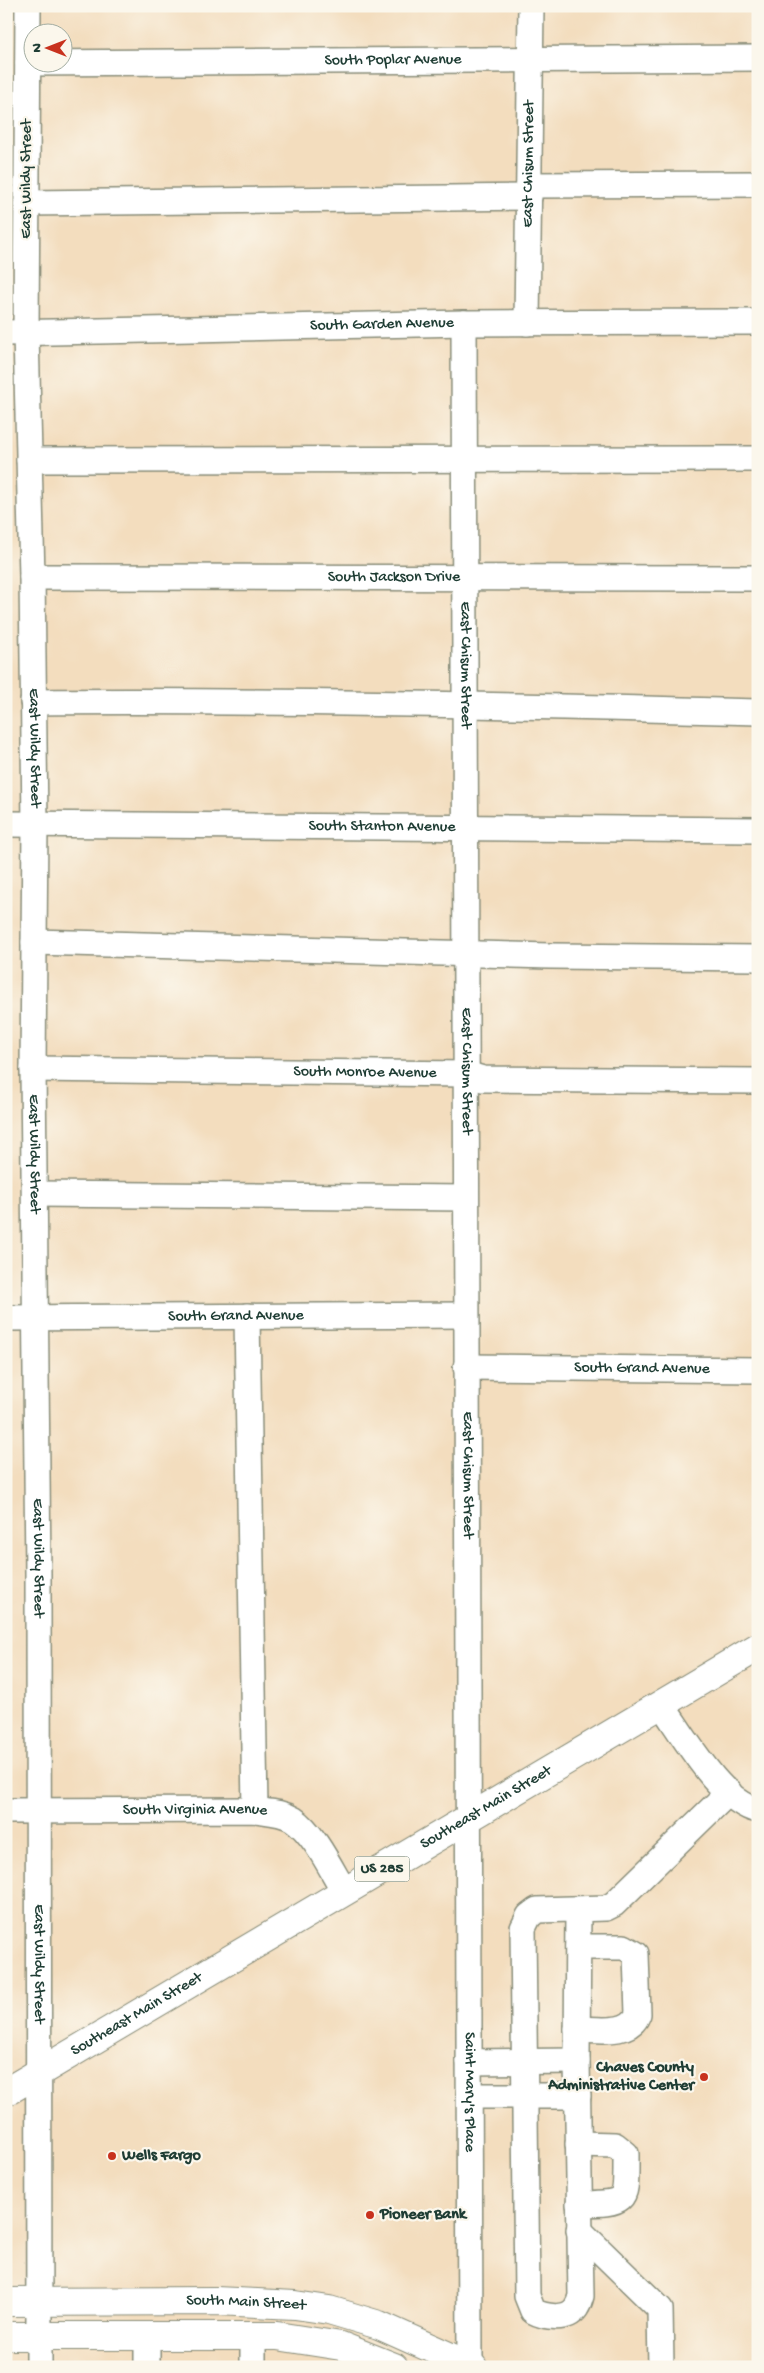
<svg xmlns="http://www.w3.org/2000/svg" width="764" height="2373" viewBox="0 0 764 2373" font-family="'Gochi Hand',sans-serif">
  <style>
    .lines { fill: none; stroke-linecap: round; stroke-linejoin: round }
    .minor-casing { stroke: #898d79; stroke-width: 28 }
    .major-casing { stroke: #898d79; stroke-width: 30 }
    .minor { stroke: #fff; stroke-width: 25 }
    .major { stroke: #fff; stroke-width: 28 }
    .poi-dot { fill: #c8321e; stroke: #fbf7ec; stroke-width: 2 }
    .labels { text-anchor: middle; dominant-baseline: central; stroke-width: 4.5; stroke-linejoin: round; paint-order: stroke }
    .shield { fill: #fbf7ec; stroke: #61756b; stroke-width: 1 }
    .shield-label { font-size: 15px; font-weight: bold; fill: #1f3d34 }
    .street-label { font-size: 16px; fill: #1f3d34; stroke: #fbf7ec }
    .poi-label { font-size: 16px; font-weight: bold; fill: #1f3d34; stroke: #fbf7ec; text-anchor: start }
  </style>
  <rect width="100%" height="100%" fill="#fbf7ec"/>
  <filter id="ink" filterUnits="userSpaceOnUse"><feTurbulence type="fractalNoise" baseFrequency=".02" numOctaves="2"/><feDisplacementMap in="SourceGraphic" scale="10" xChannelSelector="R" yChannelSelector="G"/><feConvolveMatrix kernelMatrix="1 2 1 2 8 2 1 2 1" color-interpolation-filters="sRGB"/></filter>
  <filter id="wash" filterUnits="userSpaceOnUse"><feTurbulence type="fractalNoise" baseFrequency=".0096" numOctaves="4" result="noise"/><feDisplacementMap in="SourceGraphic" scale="20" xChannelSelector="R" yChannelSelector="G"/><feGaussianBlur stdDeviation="1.12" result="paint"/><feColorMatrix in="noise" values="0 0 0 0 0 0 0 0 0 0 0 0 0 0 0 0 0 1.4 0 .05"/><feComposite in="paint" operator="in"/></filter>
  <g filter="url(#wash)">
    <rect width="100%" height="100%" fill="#f3ddbe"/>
  </g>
  <g filter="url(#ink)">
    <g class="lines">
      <g class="minor-casing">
        <g id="minor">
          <path id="s1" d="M28 6 26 333 32 577 35 824 33 1069 38 1574 39 2367"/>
          <path id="s2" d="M28 63 758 58"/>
          <path d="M529 185 758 184"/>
          <path d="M27 203 529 197"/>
          <path id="s3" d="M464 323 470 2367"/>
          <path id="s4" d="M527 323 531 6"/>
          <path id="s5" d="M6 333 464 323 758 322"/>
          <path d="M29 460 758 459"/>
          <path id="s6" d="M32 577 758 578"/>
          <path d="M33 702C275 700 516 705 758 712"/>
          <path id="s7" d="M6 824 758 830"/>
          <path d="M34 942 550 956 758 958"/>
          <path id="s8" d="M33 1069 466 1074 483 1079 758 1081"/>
          <path d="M35 1194 466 1198"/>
          <path d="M247 1316 255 1810"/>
          <path id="s9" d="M6 1318 466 1315"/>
          <path id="s10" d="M466 1367 758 1370"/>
          <path d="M661 1704C682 1733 721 1803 758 1810"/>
          <path id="s11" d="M6 1811 255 1810C268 1812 281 1812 293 1819 314 1833 331 1869 344 1891"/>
          <path d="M578 1909 577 2061 581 2296C580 2300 578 2305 576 2308 567 2321 544 2317 533 2311L527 2296 523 1928 529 1916 537 1910 606 1908 614 1904 729 1792"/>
          <path d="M577 2029C597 2029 630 2036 638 2014L636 1954 624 1947H578"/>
          <path d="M469 2062 577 2061"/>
          <path d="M469 2096H578"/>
          <path d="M578 2144 615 2145 626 2154C626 2203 629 2203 579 2204"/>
          <path d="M579 2230 660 2309 661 2367"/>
          <path d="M253 2335V2367"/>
          <path d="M147 2367V2335"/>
        </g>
      </g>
      <g class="major-casing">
        <g id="major">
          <path id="s12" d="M6 2092 758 1647"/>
          <path id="s13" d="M6 2302 216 2301 295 2305 329 2310 379 2325 473 2367"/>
          <path d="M6 2336H277L341 2346 394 2367"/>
        </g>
      </g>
      <use href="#minor" class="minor"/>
      <use href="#major" class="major"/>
    </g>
  </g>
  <g class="poi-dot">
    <circle cx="704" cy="2077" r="5"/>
    <circle cx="112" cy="2156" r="5"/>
    <circle cx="370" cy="2215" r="5"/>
  </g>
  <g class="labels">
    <rect class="shield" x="354.5" y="1856.5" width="55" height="25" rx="4"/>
    <g class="shield-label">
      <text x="382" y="1869">US 285</text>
    </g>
    <g class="street-label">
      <text stroke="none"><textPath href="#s2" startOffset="365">South Poplar Avenue</textPath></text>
      <text stroke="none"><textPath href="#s4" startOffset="159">East Chisum Street</textPath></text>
      <text transform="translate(27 179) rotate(-90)">East Wildy Street</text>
      <text stroke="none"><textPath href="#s5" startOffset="376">South Garden Avenue</textPath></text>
      <text stroke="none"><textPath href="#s6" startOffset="362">South Jackson Drive</textPath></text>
      <text stroke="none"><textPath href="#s3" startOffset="342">East Chisum Street</textPath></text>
      <text stroke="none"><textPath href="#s1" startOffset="742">East Wildy Street</textPath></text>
      <text stroke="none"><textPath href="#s7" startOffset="376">South Stanton Avenue</textPath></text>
      <text stroke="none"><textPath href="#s3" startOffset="748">East Chisum Street</textPath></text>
      <text stroke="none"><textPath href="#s8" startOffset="332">South Monroe Avenue</textPath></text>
      <text stroke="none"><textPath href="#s1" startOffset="1148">East Wildy Street</textPath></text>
      <text stroke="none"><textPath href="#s9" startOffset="230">South Grand Avenue</textPath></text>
      <text stroke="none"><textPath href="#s10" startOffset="176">South Grand Avenue</textPath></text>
      <text stroke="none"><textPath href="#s3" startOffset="1152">East Chisum Street</textPath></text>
      <text stroke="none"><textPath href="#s1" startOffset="1552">East Wildy Street</textPath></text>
      <text stroke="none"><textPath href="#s12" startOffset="558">Southeast Main Street</textPath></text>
      <text stroke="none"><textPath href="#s11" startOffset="189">South Virginia Avenue</textPath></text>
      <text stroke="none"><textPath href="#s1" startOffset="1958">East Wildy Street</textPath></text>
      <text stroke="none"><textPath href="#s12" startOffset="152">Southeast Main Street</textPath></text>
      <text stroke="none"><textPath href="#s3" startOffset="1769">Saint Mary's Place</textPath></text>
      <text stroke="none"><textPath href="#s13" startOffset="240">South Main Street</textPath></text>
    </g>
    <g class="poi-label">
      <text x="694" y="2068" text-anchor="end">Chaves County<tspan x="694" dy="18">Administrative Center</tspan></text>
      <text x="122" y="2156">Wells Fargo</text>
      <text x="380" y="2215">Pioneer Bank</text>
    </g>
  </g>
  <rect width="764" height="2373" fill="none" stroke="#fbf7ec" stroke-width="25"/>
  <g transform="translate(48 48) rotate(270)"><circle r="24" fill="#fbf7ec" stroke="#a3ada2"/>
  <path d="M0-4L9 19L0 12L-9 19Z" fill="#c8321e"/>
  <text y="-8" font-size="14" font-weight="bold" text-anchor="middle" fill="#1f3d34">N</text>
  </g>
</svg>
